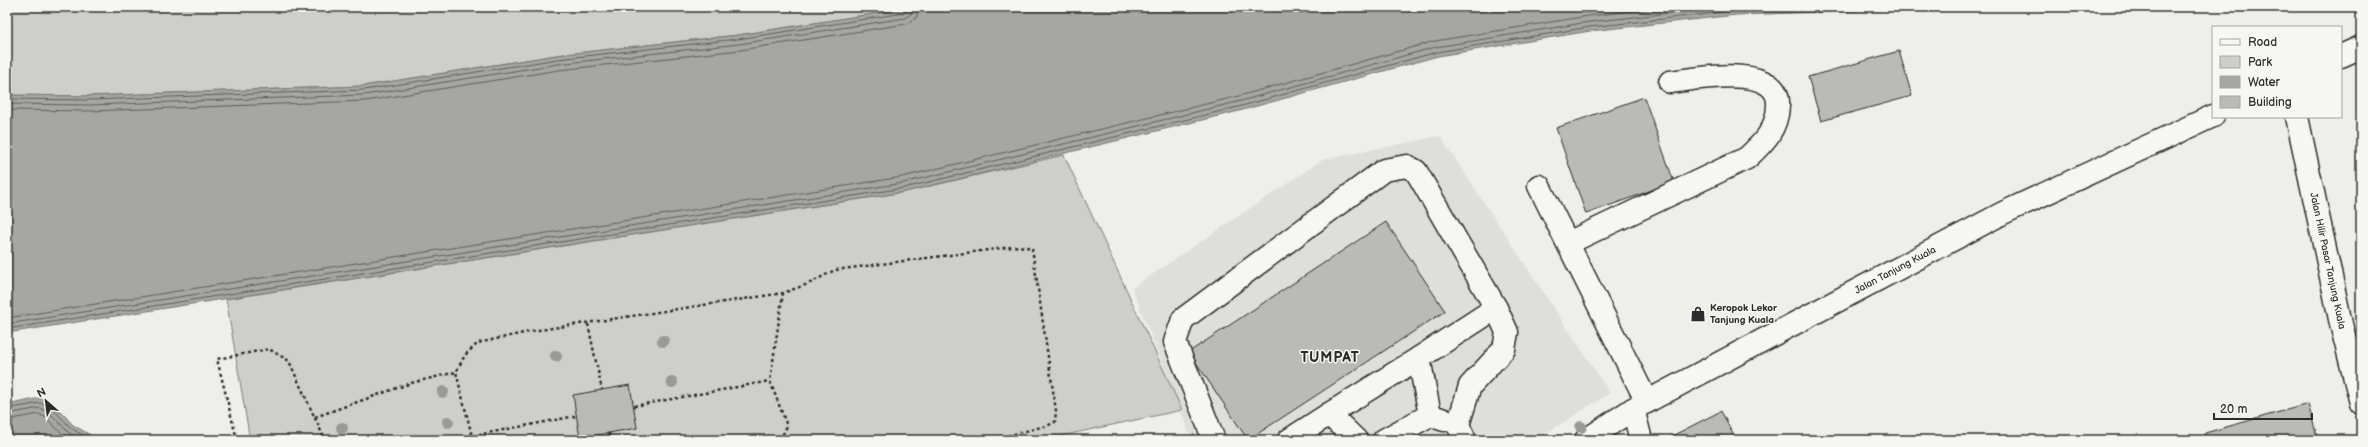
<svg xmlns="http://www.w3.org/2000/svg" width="2368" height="447" viewBox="0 0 2368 447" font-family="'Balsamiq Sans',sans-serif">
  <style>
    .built { fill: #dededb }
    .green { fill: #cececa; stroke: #7c7c7a }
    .water { fill: #a6a6a3; stroke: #757573 }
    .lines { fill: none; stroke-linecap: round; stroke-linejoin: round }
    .shore { stroke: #5c5c5b; stroke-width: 1 }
    .building { fill: #babab7; stroke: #2b2b2b }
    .minor-casing { stroke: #2b2b2b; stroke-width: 25 }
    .path { stroke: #2b2b2b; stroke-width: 2.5; stroke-dasharray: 3 3; stroke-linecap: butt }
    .minor { stroke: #f6f6f2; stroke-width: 22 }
    .tree { fill: #999997 }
    .labels { text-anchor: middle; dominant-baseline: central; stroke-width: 3; stroke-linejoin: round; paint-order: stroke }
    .street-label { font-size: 10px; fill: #2b2b2b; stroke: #f6f6f2 }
    .poi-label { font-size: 10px; font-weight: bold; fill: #2b2b2b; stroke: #f6f6f2; text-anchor: start }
    .district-label { font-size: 14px; font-weight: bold; letter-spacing: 1px; fill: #2b2b2b; stroke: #f6f6f2 }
  </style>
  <rect width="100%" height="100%" fill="#eeeeea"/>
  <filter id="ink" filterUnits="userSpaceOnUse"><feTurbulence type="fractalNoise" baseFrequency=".025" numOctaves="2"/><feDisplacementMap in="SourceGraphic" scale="8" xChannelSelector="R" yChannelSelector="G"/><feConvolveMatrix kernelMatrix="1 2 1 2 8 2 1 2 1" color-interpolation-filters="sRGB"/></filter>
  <g filter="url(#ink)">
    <path class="built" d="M1440 136 1610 393 1535 440H1192L1132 288 1322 160Z"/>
    <g class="green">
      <path d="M7 7H916L738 35 557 55 363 86 89 96 7 95Z"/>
      <path d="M1064 155 1182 410 1042 440H250L226 299 905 192Z"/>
    </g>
    <g class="water">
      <path d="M916 7H1922L1914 9 1736 15 1590 31 1438 56 1239 111 905 192 7 333V95L89 96 363 86 557 55 738 35Z"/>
      <path d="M40 398 55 405 73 425 99 440H7V405Z"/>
    </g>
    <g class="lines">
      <g class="shore">
        <path d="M7 99 89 100 364 90 558 59 738 39 904 13 908 7"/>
        <path d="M7 104 89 105 364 95 558 64 739 44 905 18 911 14 913 7"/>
        <path d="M7 110 89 111 365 101 559 70 740 50 906 24 916 18 919 7"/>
        <path d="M7 318 902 177 1235 97 1435 41 1588 16 1671 7"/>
        <path d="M7 324 903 183 1237 102 1436 47 1589 22 1725 7"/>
        <path d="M7 329 904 188 1238 107 1437 52 1590 27 1735 11 1860 7"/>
        <path d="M7 409 40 403 53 409 71 428 91 440"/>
        <path d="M7 414 40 408 50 413 68 432 81 440"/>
        <path d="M7 420 39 414 46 418 69 440"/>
      </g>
    </g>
    <g class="building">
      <path d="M1899 51 1912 96 1821 121 1808 77Z"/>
      <path d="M1644 97 1674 182 1586 214 1556 128Z"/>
      <path d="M1386 222 1445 311 1248 440 1189 352Z"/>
      <path d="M630 385 637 428 580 438 573 395Z"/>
      <path d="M2308 404 2318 440H2204L2205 433Z"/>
      <path d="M1721 411 1736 440H1672L1670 437Z"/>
    </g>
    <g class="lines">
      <g class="minor-casing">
        <g id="minor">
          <path d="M2341 56 2361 47"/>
          <path id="s1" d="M2297 117 2341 324 2361 403"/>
          <path d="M1539 186 1647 402"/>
          <path d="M1568 243 1747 158C1763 143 1777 130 1778 106 1781 62 1696 79 1670 82"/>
          <path d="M1633 409 1641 440"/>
          <path d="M1329 414 1419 358"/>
          <path d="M1430 415 1419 358 1496 308"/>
          <path d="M1214 440 1175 342 1183 319 1384 170 1407 166 1416 171 1496 308 1507 332 1504 349 1470 386 1458 425 1465 440"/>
          <path d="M1289 440 1329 414 1356 440"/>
          <path d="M1384 440 1430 415 1444 420"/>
          <path id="s2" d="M1586 440 1633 409 2003 213 2213 116"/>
        </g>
      </g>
      <g class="path">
        <path d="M588 324 602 390"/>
        <path d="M634 406 770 381"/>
        <path d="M315 417 411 383 456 372"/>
        <path d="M609 433 610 440"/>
        <path d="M472 436 576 416"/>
        <path d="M237 440 217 359 269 349 289 361 325 440"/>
        <path d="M473 440 456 372 465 355 478 343 533 331 783 293 808 284 835 270 1019 246 1032 248 1056 411 1055 422 1049 425 991 440"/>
        <path d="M780 440 787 426 770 381 783 293"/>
      </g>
      <use href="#minor" class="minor"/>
    </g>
    <g class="tree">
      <circle cx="663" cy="341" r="6"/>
      <circle cx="556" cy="356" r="6"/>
      <circle cx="672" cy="382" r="6"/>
      <circle cx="443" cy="392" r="6"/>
      <circle cx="448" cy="422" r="6"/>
      <circle cx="1581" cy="427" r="6"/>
      <circle cx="342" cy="428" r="6"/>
    </g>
  </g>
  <defs>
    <g id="shop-bare" transform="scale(1.2)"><path d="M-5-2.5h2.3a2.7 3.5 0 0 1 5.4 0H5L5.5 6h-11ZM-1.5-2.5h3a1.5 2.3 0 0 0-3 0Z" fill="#2b2b2b" stroke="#f6f6f2" stroke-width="2.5" paint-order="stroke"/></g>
  </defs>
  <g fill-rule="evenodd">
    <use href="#shop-bare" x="1698" y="314"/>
  </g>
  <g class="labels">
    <g class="street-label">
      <text stroke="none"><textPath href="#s1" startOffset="147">Jalan Hilir Pasar Tanjung Kuala</textPath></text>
      <text stroke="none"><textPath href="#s2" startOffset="353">Jalan Tanjung Kuala</textPath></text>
    </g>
    <g class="poi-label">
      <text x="1710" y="308">Keropok Lekor<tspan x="1710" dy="12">Tanjung Kuala</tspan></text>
    </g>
    <g class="district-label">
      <text x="1330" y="357">TUMPAT</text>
    </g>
  </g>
  <rect width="2368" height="447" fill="none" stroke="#f6f6f2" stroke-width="24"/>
  <rect x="12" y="12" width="2344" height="423" fill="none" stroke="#2b2b2b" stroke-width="1.5" filter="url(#ink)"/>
  <rect x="2212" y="26" width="130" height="92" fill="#f6f6f2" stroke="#a5a5a2"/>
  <rect x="2220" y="39" width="20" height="6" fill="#f6f6f2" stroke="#a5a5a2"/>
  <text x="2248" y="46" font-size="12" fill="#2b2b2b">Road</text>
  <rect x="2220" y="56" width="20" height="12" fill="#cececa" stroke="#a5a5a2"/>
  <text x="2248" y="66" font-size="12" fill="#2b2b2b">Park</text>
  <rect x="2220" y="76" width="20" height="12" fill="#a6a6a3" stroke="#a5a5a2"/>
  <text x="2248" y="86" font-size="12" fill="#2b2b2b">Water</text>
  <rect x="2220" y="96" width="20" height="12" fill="#babab7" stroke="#a5a5a2"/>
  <text x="2248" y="106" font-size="12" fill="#2b2b2b">Building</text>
  <g transform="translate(46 401) rotate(332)" stroke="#f6f6f2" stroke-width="3" paint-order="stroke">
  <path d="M0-3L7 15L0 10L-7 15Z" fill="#2b2b2b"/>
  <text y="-6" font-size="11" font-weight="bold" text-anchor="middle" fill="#2b2b2b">N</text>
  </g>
  <path d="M2214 413v6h98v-6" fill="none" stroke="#2b2b2b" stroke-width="2"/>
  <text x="2220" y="413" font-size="12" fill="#2b2b2b" stroke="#f6f6f2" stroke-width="3" paint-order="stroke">20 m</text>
</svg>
